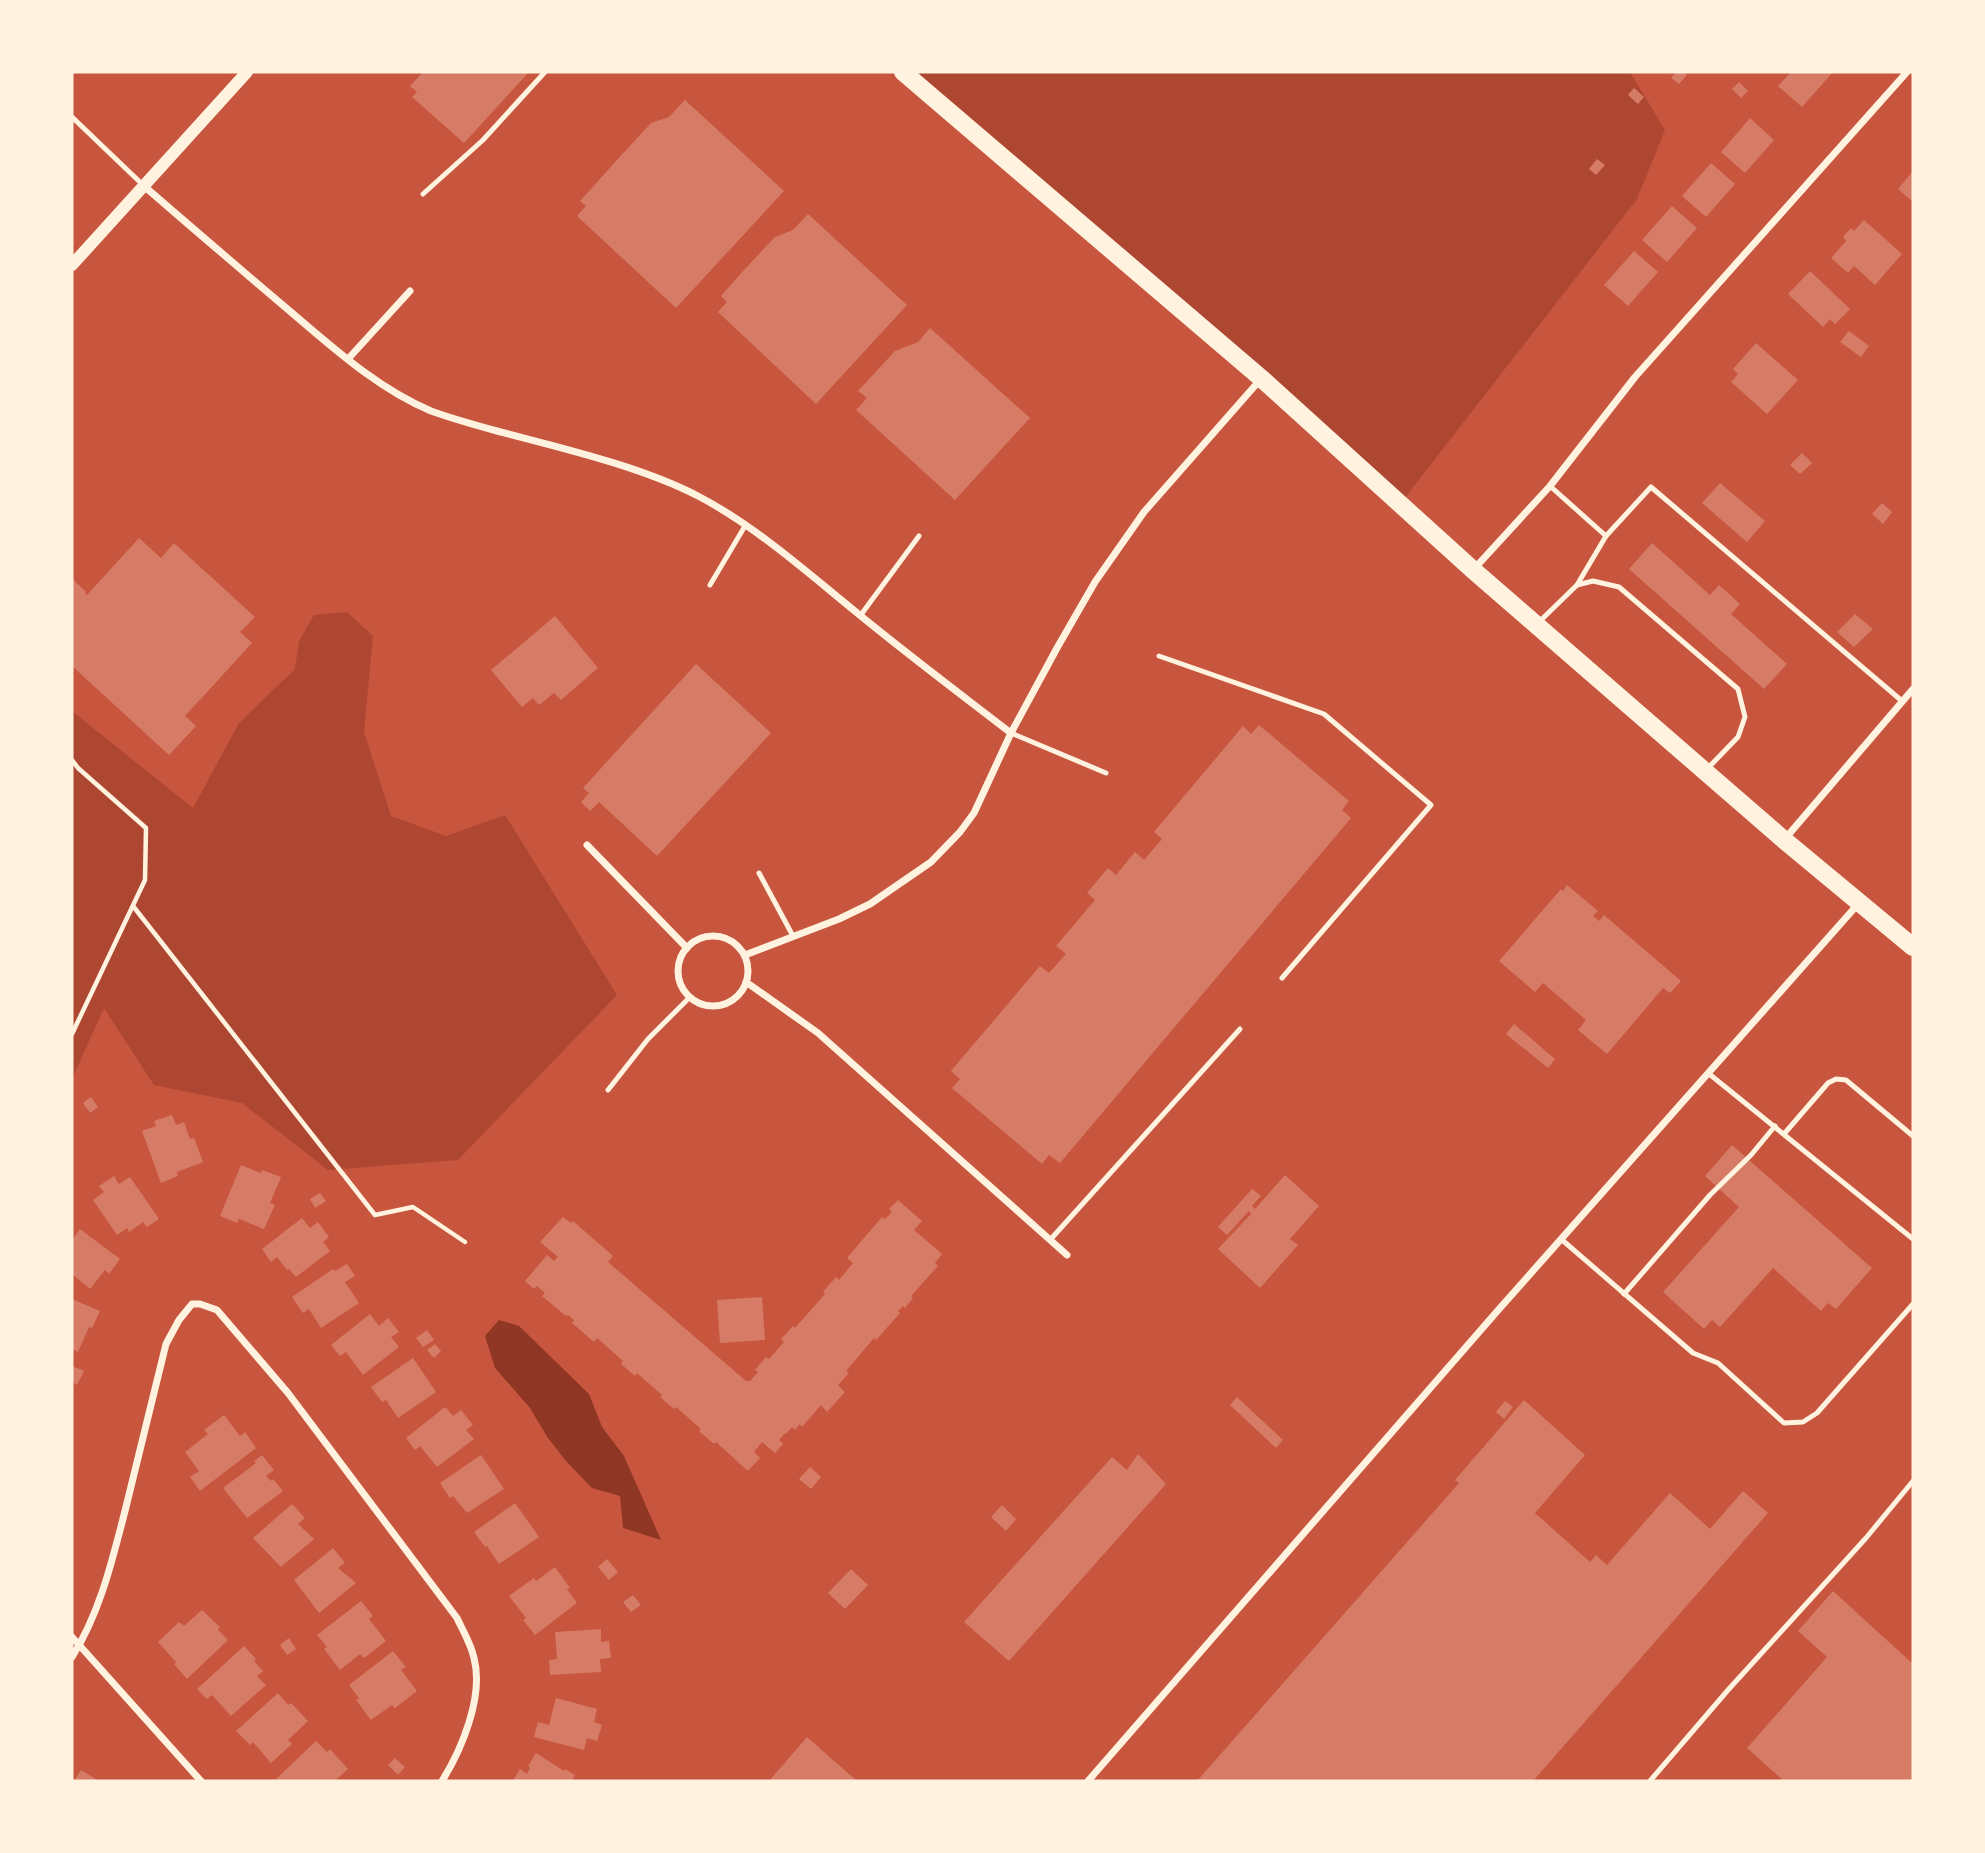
<svg xmlns="http://www.w3.org/2000/svg" width="1985" height="1853" viewBox="0 0 1985 1853" font-family="Montserrat,sans-serif">
  <style>
    .green { fill: #ae4732 }
    .water { fill: #8f3625 }
    .building { fill: #d67c66 }
    .lines { fill: none; stroke-linecap: round; stroke-linejoin: round }
    .path { stroke: #fff3e0; stroke-width: 4.5 }
    .service { stroke: #fff3e0; stroke-width: 5 }
    .minor { stroke: #fff3e0; stroke-width: 7 }
    .tertiary { stroke: #fff3e0; stroke-width: 12 }
    .primary { stroke: #fff3e0; stroke-width: 18 }
  </style>
  <rect width="100%" height="100%" fill="#c8553d"/>
  <g class="green">
    <path d="M902 72H1630L1665 130 1637 199 1400 504Z"/>
    <path d="M347 612 373 636 364 732 391 816 446 836 505 815 617 995 458 1160 328 1170 242 1103 154 1085 104 1008 72 1079V711L193 808 239 723 295 669 299 641 314 615Z"/>
  </g>
  <path class="water" d="M499 1320 519 1326 589 1394 602 1427 624 1456 661 1540 623 1528 620 1496 592 1488 566 1461 548 1438 530 1408 495 1368 485 1336Z"/>
  <g class="building">
    <path d="M423 72H529L464 143 412 97 417 92 410 86Z"/>
    <path d="M1676 72H1683L1687 75 1679 84 1671 78Z"/>
    <path d="M1791 72H1833L1802 107 1778 86Z"/>
    <path d="M1739 82 1748 91 1741 98 1732 89Z"/>
    <path d="M1634 88 1644 97 1638 104 1628 95Z"/>
    <path d="M685 100 784 191 676 308 577 216 586 206 580 201 616 161 651 123 669 117Z"/>
    <path d="M1750 118 1774 140 1745 173 1721 152Z"/>
    <path d="M1597 159 1605 165 1596 175 1589 169Z"/>
    <path d="M1711 163 1735 184 1706 217 1682 196Z"/>
    <path d="M1913 171V202L1898 189Z"/>
    <path d="M1672 206 1697 228 1667 262 1642 240Z"/>
    <path d="M808 214 907 305 816 404 718 312 727 302 721 296 744 270 775 237 793 230Z"/>
    <path d="M1864 220 1902 254 1875 285 1854 266 1848 273 1831 258 1846 241 1843 237 1851 228 1854 231Z"/>
    <path d="M1634 251 1658 272 1628 306 1604 285Z"/>
    <path d="M1810 271 1850 309 1835 324 1830 319 1823 327 1788 294Z"/>
    <path d="M930 328 1030 418 955 500 856 410 867 398 858 391 895 351 918 342Z"/>
    <path d="M1849 331 1869 346 1861 357 1840 342Z"/>
    <path d="M1756 343 1798 380 1767 414 1731 382 1738 374 1733 369Z"/>
    <path d="M1802 453 1812 463 1800 474 1790 465Z"/>
    <path d="M1720 483 1765 521 1747 542 1702 503Z"/>
    <path d="M1882 503 1892 512 1883 524 1872 514Z"/>
    <path d="M139 538 161 558 174 543 255 617 240 632 252 643 185 716 196 726 169 755 72 666V612L74 609 72 607V578L86 592 85 593 87 595Z"/>
    <path d="M1652 543 1710 595 1719 585 1740 604 1731 614 1787 664 1764 689 1629 569Z"/>
    <path d="M1855 614 1873 629 1854 647 1837 632Z"/>
    <path d="M555 616 598 668 561 700 554 693 539 705 533 698 522 707 491 670Z"/>
    <path d="M696 664 771 733 657 856 599 802 590 811 581 802 589 793 583 788Z"/>
    <path d="M1259 725 1349 801 1342 810 1351 818 1060 1163 1049 1155 1042 1164 952 1088 960 1079 951 1071 1040 966 1049 973 1066 954 1056 946 1095 900 1087 893 1108 868 1116 875 1135 852 1144 860 1162 839 1154 832 1243 726 1251 734Z"/>
    <path d="M1567 885 1598 911 1593 916 1599 921 1604 915 1681 981 1670 993 1663 988 1607 1054 1578 1030 1586 1020 1543 983 1535 992 1499 961 1561 889 1563 891Z"/>
    <path d="M1514 1024 1555 1059 1548 1068 1506 1034Z"/>
    <path d="M91 1097 98 1107 90 1113 83 1103Z"/>
    <path d="M172 1115 176 1125 184 1122 190 1139 194 1138 203 1162 177 1172 178 1176 161 1183 142 1131 156 1126 154 1121Z"/>
    <path d="M1732 1145 1872 1268 1836 1309 1828 1303 1821 1311 1773 1268 1720 1327 1712 1320 1704 1329 1663 1292 1739 1207 1705 1176Z"/>
    <path d="M241 1165 261 1173 262 1170 281 1177 270 1203 275 1205 264 1229 239 1219 237 1223 220 1216Z"/>
    <path d="M1285 1175 1319 1206 1290 1239 1298 1245 1260 1288 1218 1249 1251 1214 1249 1211 1227 1235 1218 1227 1252 1189 1261 1196 1252 1206 1255 1209Z"/>
    <path d="M114 1176 119 1184 130 1177 159 1219 147 1227 143 1222 129 1232 127 1228 117 1235 93 1200 104 1192 99 1186Z"/>
    <path d="M320 1193 326 1201 315 1208 310 1199Z"/>
    <path d="M898 1200 922 1221 914 1230 942 1254 935 1263 938 1266 911 1296 913 1298 905 1308 903 1306 898 1311 900 1313 876 1340 874 1338 846 1371 849 1373 838 1385 845 1392 827 1412 821 1405 802 1427 800 1424 795 1430 792 1427 786 1434 785 1433 779 1440 783 1444 775 1453 762 1442 754 1452 760 1458 748 1471 716 1442 714 1444 699 1431 701 1429 676 1407 674 1409 660 1397 662 1395 637 1373 635 1376 621 1364 623 1361 597 1338 594 1342 572 1323 574 1320 568 1315 566 1316 542 1296 545 1293 537 1286 534 1289 525 1281 547 1255 554 1261 558 1257 540 1242 563 1217 571 1223 573 1221 613 1256 608 1262 746 1381H750L758 1372 755 1370 766 1357 769 1359 784 1342 781 1339 793 1326 795 1328 825 1294 823 1292 836 1277 839 1280 853 1263 847 1258 882 1217 885 1219 892 1212 889 1209Z"/>
    <path d="M302 1218 310 1228 318 1222 329 1237 323 1242 330 1251 296 1277 289 1269 287 1270 277 1257 271 1262 262 1249Z"/>
    <path d="M80 1229 120 1259 109 1274 105 1270 90 1289 72 1274V1240Z"/>
    <path d="M347 1264 355 1276 345 1282 359 1303 321 1328 309 1309 303 1313 292 1297 333 1269 335 1271Z"/>
    <path d="M762 1297 765 1340 720 1343 717 1300Z"/>
    <path d="M72 1299 100 1311 92 1328 89 1327 78 1352 72 1349Z"/>
    <path d="M370 1314 379 1326 388 1318 399 1332 391 1337 399 1347 363 1375 346 1352 340 1356 331 1345Z"/>
    <path d="M427 1330 434 1340 423 1347 416 1338Z"/>
    <path d="M435 1344 441 1351 434 1358 427 1350Z"/>
    <path d="M413 1358 436 1392 398 1418 386 1400 382 1402 371 1387Z"/>
    <path d="M72 1366 84 1371 77 1385 72 1382Z"/>
    <path d="M1237 1397 1283 1440 1276 1448 1230 1405Z"/>
    <path d="M1524 1400 1585 1455 1535 1513 1590 1562 1596 1555 1607 1565 1670 1493 1710 1529 1743 1491 1768 1513 1533 1781H1197L1459 1483 1455 1480Z"/>
    <path d="M1505 1401 1513 1407 1504 1419 1496 1412Z"/>
    <path d="M445 1407 453 1416 461 1410 473 1425 466 1430 474 1439 437 1467 420 1446 415 1450 406 1438Z"/>
    <path d="M224 1415 240 1436 245 1432 256 1448 200 1491 190 1477 199 1471 185 1452 208 1434 204 1430Z"/>
    <path d="M1138 1454 1166 1484 1009 1661 964 1622 1112 1457 1127 1470Z"/>
    <path d="M262 1455 274 1470 266 1476 271 1481 273 1479 283 1491 247 1518 223 1488 256 1463 254 1461Z"/>
    <path d="M481 1455 504 1489 467 1513 453 1496 450 1498 440 1483Z"/>
    <path d="M810 1467 821 1477 811 1489 799 1479Z"/>
    <path d="M515 1503 539 1537 499 1564 487 1546 485 1547 474 1532Z"/>
    <path d="M292 1504 305 1518 298 1524 314 1539 281 1567 253 1538Z"/>
    <path d="M1002 1505 1016 1519 1006 1531 991 1517Z"/>
    <path d="M333 1548 345 1563 338 1568 356 1583 319 1613 294 1580Z"/>
    <path d="M607 1559 618 1572 609 1580 598 1567Z"/>
    <path d="M555 1567 570 1588 567 1589 577 1603 535 1635 523 1620 526 1618 509 1596 534 1578 536 1581Z"/>
    <path d="M851 1569 868 1585 845 1609 828 1593Z"/>
    <path d="M1833 1591 1913 1664V1781H1784L1747 1748 1827 1657 1798 1631Z"/>
    <path d="M633 1595 641 1605 631 1612 623 1602Z"/>
    <path d="M361 1601 373 1616 369 1619 386 1641 364 1658 360 1654 340 1670 324 1649 327 1647 317 1635Z"/>
    <path d="M202 1610 220 1627 218 1630 228 1640 187 1679 174 1664 176 1662 158 1642 179 1622 184 1626Z"/>
    <path d="M601 1629V1642L609 1641 611 1658 600 1659 601 1672 550 1675 549 1660 557 1659 555 1632Z"/>
    <path d="M289 1638 296 1649 287 1655 280 1645Z"/>
    <path d="M244 1646 256 1659 254 1661 263 1671 257 1676 266 1685 231 1716 212 1695 207 1699 197 1689Z"/>
    <path d="M393 1651 406 1667 401 1670 417 1691 395 1708 392 1705 371 1720 356 1700 359 1698 349 1685Z"/>
    <path d="M278 1693 288 1705 291 1703 308 1721 288 1740 292 1744 271 1763 253 1742 250 1745 236 1731Z"/>
    <path d="M556 1698 597 1709 594 1722 602 1725 597 1741 587 1738 584 1750 534 1737 538 1722 549 1725Z"/>
    <path d="M807 1737 857 1781H769Z"/>
    <path d="M316 1741 327 1752 330 1749 348 1769 335 1781H279L276 1779Z"/>
    <path d="M536 1753 564 1771 565 1769 575 1775 572 1781H513L520 1769 527 1774 530 1768 528 1766Z"/>
    <path d="M395 1758 405 1767 398 1775 388 1765Z"/>
    <path d="M81 1770 99 1781H74Z"/>
  </g>
  <g class="lines">
    <g class="path">
      <path d="M72 760 78 768 146 828 145 880 72 1034"/>
      <path d="M133 906 375 1215 413 1207 465 1242"/>
    </g>
    <g class="service">
      <path d="M72 117 143 185"/>
      <path d="M423 194 483 140 545 72"/>
      <path d="M1550 486 1606 536"/>
      <path d="M710 585 745 526"/>
      <path d="M1577 585 1606 536 1651 487 1902 701"/>
      <path d="M860 616 919 536"/>
      <path d="M1539 622 1577 585 1593 581 1619 587 1738 689 1745 717 1738 737 1708 768"/>
      <path d="M1159 656 1324 714 1431 805 1282 978"/>
      <path d="M1011 733 1106 773"/>
      <path d="M759 873 793 936"/>
      <path d="M1708 1073 1913 1239"/>
      <path d="M608 1090 648 1039 690 997"/>
      <path d="M1784 1134 1828 1083 1836 1079 1846 1080 1913 1136"/>
      <path d="M1561 1239 1693 1353 1718 1363 1784 1423 1803 1422 1817 1413 1913 1304"/>
      <path d="M1050 1240 1240 1029"/>
      <path d="M1624 1294 1710 1195 1751 1155 1775 1126"/>
      <path d="M1650 1781 1728 1690 1866 1538 1913 1481"/>
    </g>
    <g class="minor">
      <path d="M144 186C191 227 238 267 285 307 330 345 376 388 431 411 453 419 475 425 497 431 561 448 640 466 698 496 754 525 808 573 856 612 907 654 959 693 1011 733"/>
      <path d="M348 359 410 291"/>
      <path d="M1474 569 1550 486 1635 377 1907 72"/>
      <path d="M1784 840 1913 689"/>
      <path d="M587 845 687 948"/>
      <circle cx="713" cy="971" r="35"/>
      <path d="M745 955 839 919 870 904 931 862 960 832 974 813 1011 733 1057 648 1095 582 1144 512 1260 380"/>
      <path d="M746 982 818 1033 1067 1255"/>
      <path d="M72 1637 201 1781"/>
      <path d="M72 1657C100 1613 112 1561 125 1511 139 1455 153 1399 166 1344L179 1320 192 1304H200L217 1310 288 1393 457 1618C463 1631 471 1644 474 1658 484 1696 462 1749 442 1781"/>
      <path d="M1088 1781 1500 1308 1859 903"/>
    </g>
    <path class="tertiary" d="M72 265 247 72"/>
    <path class="primary" d="M903 72 1261 378 1473 570 1784 840 1913 947"/>
  </g>
  <rect width="1985" height="1853" fill="none" stroke="#fff3e0" stroke-width="147"/>
</svg>
